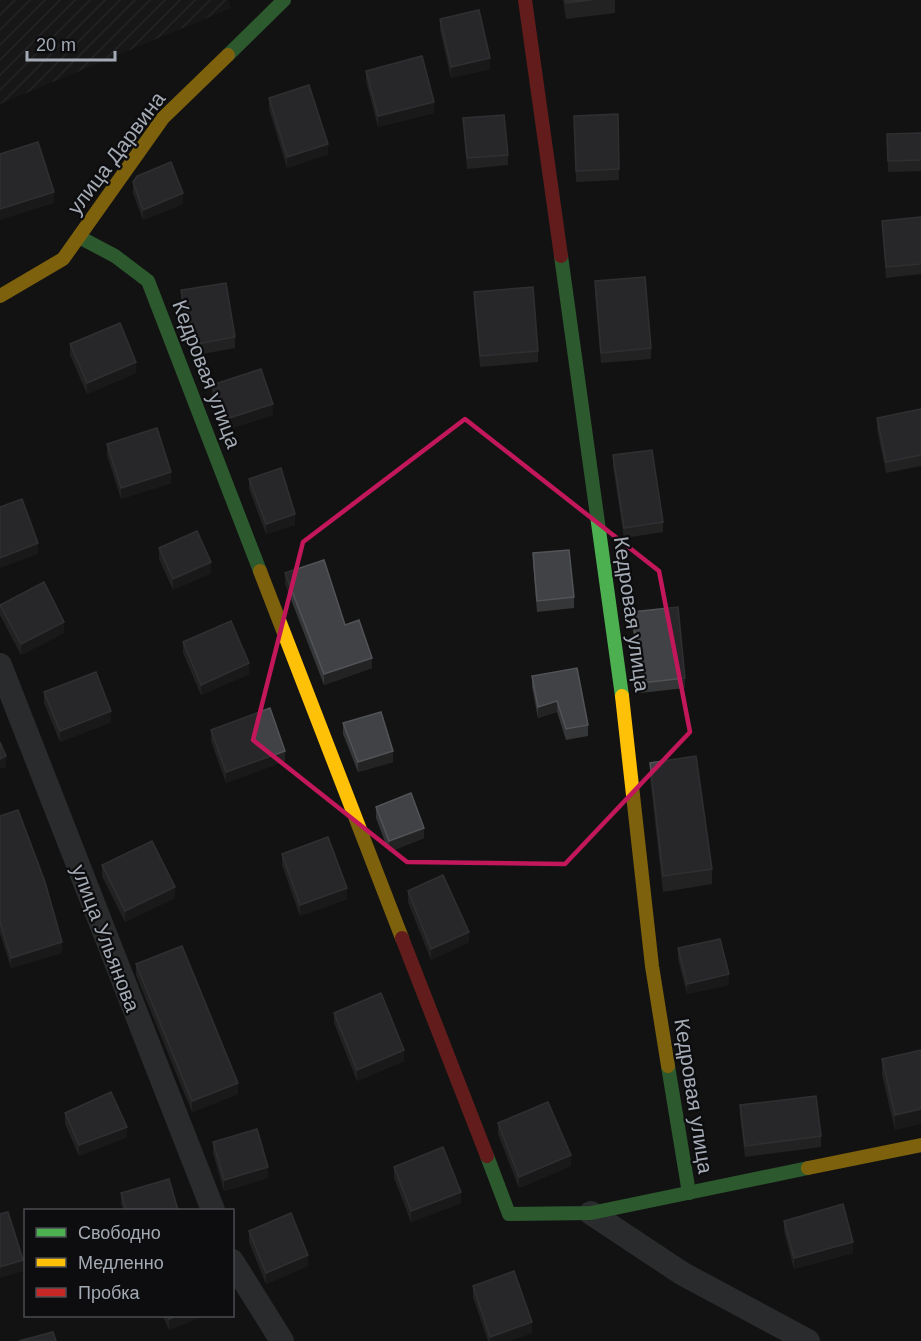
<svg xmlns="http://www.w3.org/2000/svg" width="921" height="1341" viewBox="0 0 921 1341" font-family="Arial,sans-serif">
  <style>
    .industrial { fill: url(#industrial-furrows) }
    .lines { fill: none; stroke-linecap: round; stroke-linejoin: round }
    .street { stroke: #47494c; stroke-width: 24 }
    .fast { stroke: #4caf50; stroke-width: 14 }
    .slow { stroke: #ffc107; stroke-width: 14 }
    .jam { stroke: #c62828; stroke-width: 14 }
    .wall { fill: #353637 }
    .shaded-wall { fill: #232323 }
    .building { fill: #414245; stroke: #515356; stroke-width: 1.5 }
    .marked { fill: none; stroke: #c2185b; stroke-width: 4.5; stroke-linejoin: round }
    .labels { text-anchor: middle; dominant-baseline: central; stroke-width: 4.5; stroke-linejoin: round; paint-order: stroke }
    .street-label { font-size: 21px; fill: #a4abb4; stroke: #0d0d0f }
  </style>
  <defs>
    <pattern id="industrial-furrows" width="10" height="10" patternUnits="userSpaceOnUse" patternTransform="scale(1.5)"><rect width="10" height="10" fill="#1d1d1f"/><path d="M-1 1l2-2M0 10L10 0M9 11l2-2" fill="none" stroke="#3b3b3d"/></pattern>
  </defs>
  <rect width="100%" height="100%" fill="#131313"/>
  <path class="industrial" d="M0 0H228L231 8 0 104Z"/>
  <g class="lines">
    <g class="street">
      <path d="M0 665 213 1210"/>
      <path d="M591 1213 683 1274 808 1341"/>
      <path d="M232 1261 282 1341"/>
    </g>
    <g class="fast">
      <path d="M228 55 284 0"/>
      <path d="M79 237 115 256 148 281 260 571"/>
      <path d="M561 256 622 696"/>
      <path d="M668 1066 689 1193"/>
      <path d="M487 1156 509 1214 591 1213 808 1168"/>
    </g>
    <g class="slow">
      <path d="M0 296 63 259 163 118 228 55"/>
      <path d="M260 571 402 938"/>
      <path d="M622 696 652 966 668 1066"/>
      <path d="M808 1168 921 1145"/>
    </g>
    <g class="jam">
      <path d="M525 0 561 256"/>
      <path d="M402 938 487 1156"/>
    </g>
  </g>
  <g class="wall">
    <path d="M563 0H615V13L566 19Z"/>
    <path d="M440 19 490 69 451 78 440 30Z"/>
    <path d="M366 71 434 113 378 127 366 81Z"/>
    <path d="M269 98 328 154 287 168 269 109Z"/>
    <path d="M618 114 619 180 576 182 574 116Z"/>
    <path d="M463 118 508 155V165L467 169Z"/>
    <path d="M921 133V171L888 172 887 134Z"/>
    <path d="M133 182 183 204 143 220 133 193Z"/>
    <path d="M921 217V274L886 278 882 221Z"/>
    <path d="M595 281 651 348V359L601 363 595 292Z"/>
    <path d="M181 290 235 337V348L197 355 186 328 181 301Z"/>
    <path d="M474 292 538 351V362L480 367 474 303Z"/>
    <path d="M70 344 136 373 87 394 70 355Z"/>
    <path d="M212 385 273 415 226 430 212 395Z"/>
    <path d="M921 409V466L886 473 877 429V418Z"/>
    <path d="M107 444 171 483 121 499 107 455Z"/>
    <path d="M613 455 663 522V532L624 538 613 466Z"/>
    <path d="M249 479 295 525 266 534 249 489Z"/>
    <path d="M159 548 211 573 173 590 159 559Z"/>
    <path d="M533 553 574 597V608L537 612 533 564Z"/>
    <path d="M285 573 345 625 372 668 324 685 285 584Z"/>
    <path d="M0 605 64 633 21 655 0 615Z"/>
    <path d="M632 612 685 678V688L641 693 632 623Z"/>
    <path d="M183 642 249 674 201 695 183 653Z"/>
    <path d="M532 676 588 725V736L566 740 557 712 538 718 532 687Z"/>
    <path d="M44 692 111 722 60 742 44 703Z"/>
    <path d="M343 723 393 762 358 772 343 734Z"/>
    <path d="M211 730 285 761 226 783 211 741Z"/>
    <path d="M650 763 712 869V884L663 892 650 778Z"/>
    <path d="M376 807 424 838 389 852 376 818Z"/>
    <path d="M0 816 62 953 11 968 0 933Z"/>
    <path d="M282 854 347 899 300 916 282 865Z"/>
    <path d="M102 865 175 898 125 922 102 876Z"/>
    <path d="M408 891 469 942 431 960 408 902Z"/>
    <path d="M678 948 729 985 687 994 678 959Z"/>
    <path d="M136 964 238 1094 192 1112 136 975Z"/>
    <path d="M334 1013 404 1061 357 1081 334 1023Z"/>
    <path d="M921 1050 895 1130 882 1075V1059Z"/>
    <path d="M740 1105 821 1136V1147L745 1157 740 1115Z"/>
    <path d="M65 1113 127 1137 79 1156 65 1124Z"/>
    <path d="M498 1123 571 1166 519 1188 498 1134Z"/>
    <path d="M213 1142 268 1178 224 1191 213 1153Z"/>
    <path d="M394 1167 461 1203 411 1222 394 1178Z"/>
    <path d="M121 1193 178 1210H123L121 1204Z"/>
    <path d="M784 1221 853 1253 794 1269 784 1231Z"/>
    <path d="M249 1231 308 1266 266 1284 249 1242Z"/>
    <path d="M473 1286 532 1333 509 1341H488L473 1297Z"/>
    <path d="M163 1316H203L169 1330Z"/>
  </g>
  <g class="shaded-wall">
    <path d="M490 58V69L451 78V67Z"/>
    <path d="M434 102V113L378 127V116Z"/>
    <path d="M328 144V154L287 168V157Z"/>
    <path d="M54 192V203L0 220V209Z"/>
    <path d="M183 193V204L143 220V210Z"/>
    <path d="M136 362V373L87 394V383Z"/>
    <path d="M273 404V415L226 430V419Z"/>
    <path d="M171 472V483L121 499V488Z"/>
    <path d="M295 514V525L266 534V524Z"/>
    <path d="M38 543V554L0 568V558Z"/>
    <path d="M211 562V573L173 590V579Z"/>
    <path d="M64 622V633L21 655V644Z"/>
    <path d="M372 658V668L324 685V674Z"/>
    <path d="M249 663V674L201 695V685Z"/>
    <path d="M557 701V712L538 718V707Z"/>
    <path d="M111 711V722L60 742V731Z"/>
    <path d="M285 751V761L226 783V772Z"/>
    <path d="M393 751V762L358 772V762Z"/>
    <path d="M6 756V767L0 769V759Z"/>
    <path d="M424 828V838L389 852V841Z"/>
    <path d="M175 887V898L125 922V911Z"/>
    <path d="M347 888V899L300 916V905Z"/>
    <path d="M469 932V942L431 960V949Z"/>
    <path d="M62 942V953L11 968V958Z"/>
    <path d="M729 974V985L687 994V984Z"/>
    <path d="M404 1050V1061L357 1081V1070Z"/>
    <path d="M238 1083V1094L192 1112V1101Z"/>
    <path d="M921 1109V1124L895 1130V1115Z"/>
    <path d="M127 1127V1137L79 1156V1145Z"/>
    <path d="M571 1155V1166L519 1188V1177Z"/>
    <path d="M268 1167V1178L224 1191V1180Z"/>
    <path d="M461 1192V1203L411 1222V1211Z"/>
    <path d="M853 1242V1253L794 1269V1258Z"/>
    <path d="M308 1255V1266L266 1284V1273Z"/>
    <path d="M23 1260V1271L0 1278V1267Z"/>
    <path d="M177 1316H203L169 1330V1319Z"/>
    <path d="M532 1322V1333L509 1341H490V1337Z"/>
  </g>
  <g class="building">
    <path d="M565 0H591L566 3Z"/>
    <path d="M479 10 490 58 451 67 440 19Z"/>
    <path d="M422 56 434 102 378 116 366 71Z"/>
    <path d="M309 85 328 144 287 157 269 98Z"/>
    <path d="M618 114 619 169 576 171 574 116Z"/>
    <path d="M504 115 508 155 467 158 463 118Z"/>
    <path d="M921 133V160L888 161 887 134Z"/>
    <path d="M38 142 54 192 0 209V154Z"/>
    <path d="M171 162 183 193 143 210 133 182 137 176Z"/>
    <path d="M921 217V264L886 267 882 221Z"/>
    <path d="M645 277 651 348 601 353 595 281Z"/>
    <path d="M226 283 235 337 197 344 186 317 181 290Z"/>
    <path d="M533 287 538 351 480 356 474 292Z"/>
    <path d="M120 323 136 362 87 383 70 344Z"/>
    <path d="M261 369 273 404 226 419 212 385Z"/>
    <path d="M921 409V455L886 462 877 418Z"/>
    <path d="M157 428 171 472 121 488 107 444Z"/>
    <path d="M652 450 663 522 624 528 613 455Z"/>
    <path d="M281 468 295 514 266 524 249 479Z"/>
    <path d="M22 499 38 543 0 558V507Z"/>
    <path d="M197 531 211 562 173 579 159 548Z"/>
    <path d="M569 550 574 597 537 601 533 553Z"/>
    <path d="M324 560 345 625 359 620 372 658 324 674 285 573Z"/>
    <path d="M44 582 64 622 21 644 0 605Z"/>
    <path d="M678 607 685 678 641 683 632 612Z"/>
    <path d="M231 621 249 663 201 685 183 642Z"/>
    <path d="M577 668 588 725 566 729 557 701 538 707 532 676Z"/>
    <path d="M96 672 111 711 60 731 44 692Z"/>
    <path d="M270 708 285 751 226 772 211 730Z"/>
    <path d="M381 712 393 751 358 762 343 723Z"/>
    <path d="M0 742 6 756 0 759Z"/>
    <path d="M696 756 712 869 663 876 650 763Z"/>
    <path d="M411 793 424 828 389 841 376 807Z"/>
    <path d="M18 810 45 882 62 942 11 958 0 922V816Z"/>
    <path d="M328 837 347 888 300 905 282 854Z"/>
    <path d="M152 841 175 887 125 911 102 865Z"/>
    <path d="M443 875 469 932 431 949 408 891Z"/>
    <path d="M720 939 729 974 687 984 678 948Z"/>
    <path d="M182 946 238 1083 192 1101 136 964Z"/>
    <path d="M381 993 404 1050 357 1070 334 1013Z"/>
    <path d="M921 1050V1109L895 1115 882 1059Z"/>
    <path d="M111 1092 127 1127 79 1145 65 1113Z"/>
    <path d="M816 1096 821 1136 745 1146 740 1105Z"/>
    <path d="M548 1102 571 1155 519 1177 498 1123Z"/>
    <path d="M257 1129 268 1167 224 1180 213 1142Z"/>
    <path d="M443 1147 461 1192 411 1211 394 1167Z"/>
    <path d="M169 1179 178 1210H126L121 1193Z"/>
    <path d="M843 1204 853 1242 794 1258 784 1221Z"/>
    <path d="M8 1212 23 1260 0 1267V1214Z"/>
    <path d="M291 1213 308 1255 266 1273 249 1231Z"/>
    <path d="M514 1271 532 1322 490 1337 473 1286Z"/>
    <path d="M168 1316H177L169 1319Z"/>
    <path d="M53 1332 56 1341H19Z"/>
  </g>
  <path d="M0 0H921V1341H0ZM465 419 659 571 690 732 565 864 407 862 253 740 303 542Z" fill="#131313" fill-opacity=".55" fill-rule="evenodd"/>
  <path class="marked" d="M465 419 659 571 690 732 565 864 407 862 253 740 303 542Z"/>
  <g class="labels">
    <g class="street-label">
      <text transform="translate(116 153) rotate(-53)">улица Дарвина</text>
      <text transform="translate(207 374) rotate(69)">Кедровая улица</text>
      <text transform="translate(632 614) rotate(82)">Кедровая улица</text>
      <text transform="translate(106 938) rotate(69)">улица Ульянова</text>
      <text transform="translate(694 1096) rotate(81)">Кедровая улица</text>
    </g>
  </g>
  <rect x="24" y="1209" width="210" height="108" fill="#0d0d0f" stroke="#494c51" stroke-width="1.5"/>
  <rect x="36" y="1228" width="30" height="9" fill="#4caf50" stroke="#494c51" stroke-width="1.5"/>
  <text x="78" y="1239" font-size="18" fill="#a4abb4">Свободно</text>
  <rect x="36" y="1258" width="30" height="9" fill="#ffc107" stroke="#494c51" stroke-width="1.5"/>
  <text x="78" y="1269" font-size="18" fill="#a4abb4">Медленно</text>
  <rect x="36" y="1288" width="30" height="9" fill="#c62828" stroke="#494c51" stroke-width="1.5"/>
  <text x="78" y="1299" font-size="18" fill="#a4abb4">Пробка</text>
  <path d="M27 51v9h88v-9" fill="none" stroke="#a4abb4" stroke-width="3"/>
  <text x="36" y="51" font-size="18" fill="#a4abb4" stroke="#0d0d0f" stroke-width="4.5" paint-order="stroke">20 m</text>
</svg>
